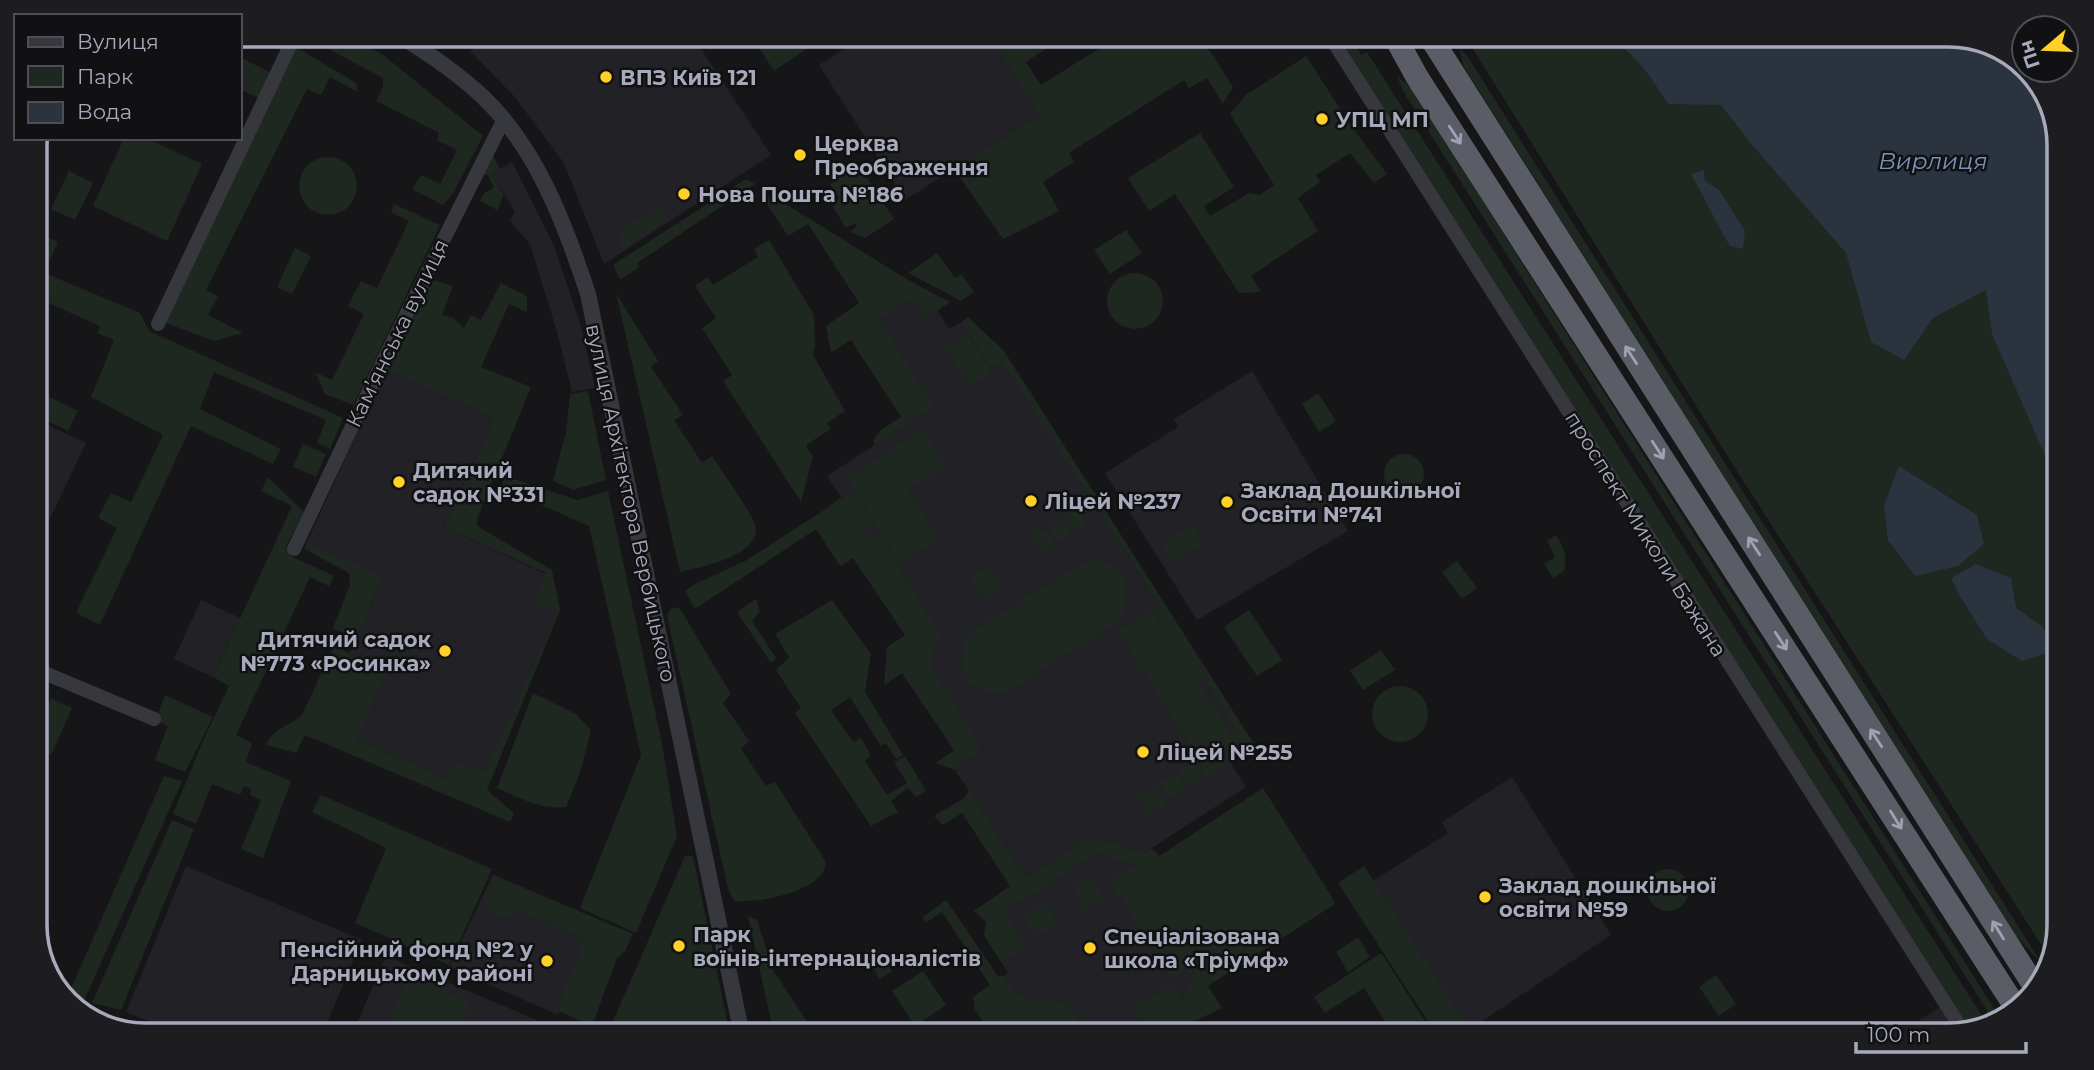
<svg xmlns="http://www.w3.org/2000/svg" width="2094" height="1070" viewBox="0 0 2094 1070" font-family="Montserrat,sans-serif">
  <style>
    .built { fill: #222226 }
    .green { fill: #1e2720; fill-rule: evenodd }
    .water { fill: #2b333e }
    .lines { fill: none; stroke-linecap: round; stroke-linejoin: round }
    .minor { stroke: #37373e; stroke-width: 14 }
    .tertiary { stroke: #37373e; stroke-width: 16 }
    .trunk { stroke: #5a5c66; stroke-width: 23 }
    .oneway { stroke: #9fa2b2 }
    .poi-dot { fill: #ffd028; stroke: #111113; stroke-width: 2.5 }
    .labels { text-anchor: middle; dominant-baseline: central; stroke-width: 5; stroke-linejoin: round; paint-order: stroke }
    .poi-label { font-size: 21px; font-weight: bold; fill: #a7aaba; stroke: #111113; text-anchor: start }
    .street-label { font-size: 21px; fill: #a7aaba; stroke: #111113 }
    .water-label { font-size: 23px; font-style: italic; fill: #7a94b8; stroke: #111113 }
    .rim { fill: none; stroke: #a7aaba; stroke-width: 3.5 }
  </style>
  <rect width="100%" height="100%" fill="#161618"/>
  <g class="built">
    <path d="M495 35H692L771 155 604 264 564 163 514 96 470 51Z"/>
    <path d="M867 35H988L1039 115 905 200 819 65Z"/>
    <path d="M512 162 554 246 581 326 595 388 572 392 557 332 530 244 510 221 515 212 492 174Z"/>
    <path d="M910 294 934 305 949 329 961 322 991 368 1002 361 1162 609 1155 614 1197 679 1201 676 1235 728 1217 741 1246 787 1144 853 1089 836 1026 878 955 770 978 754 918 663 925 644 829 506 841 497 827 476 933 407 875 316Z"/>
    <path d="M386 369 494 419 444 527 546 574 557 611 484 774 446 779 357 739 387 672 349 654 383 578 307 542Z"/>
    <path d="M1252 371 1348 531 1197 620 1105 473 1178 427 1174 419Z"/>
    <path d="M35 419 86 443 35 550Z"/>
    <path d="M201 600 240 618 213 677 174 659Z"/>
    <path d="M1512 777 1611 935 1469 1030 1373 881 1448 833 1442 822Z"/>
    <path d="M1097 854 1135 865 1197 961 1171 1031 1166 1035H1089L1068 1003 1019 998 1004 976 1008 973 984 935 1004 910Z"/>
    <path d="M186 866 362 940 322 1035H182L126 1012Z"/>
    <path d="M492 876 597 920 558 1015 449 967Z"/>
    <path d="M386 956 565 1032 567 1028 585 1035H352Z"/>
    <path d="M1941 1007 1957 1033 1950 1035H1895Z"/>
  </g>
  <g class="green">
    <path d="M302 35H343L382 54 483 136 452 195 443 205 412 189 421 175 440 184 457 150 437 140 439 133 376 101 383 87V78Z"/>
    <path d="M757 35H775L783 47 801 35H828L774 71 753 38Z"/>
    <path d="M988 35H1039L1047 48 1026 62 1041 85 1103 46 1100 35H1126L1133 46 1151 35H1189L1210 51 1233 87 1223 104 1207 78 1189 88 1184 80 1069 153 1074 162 1043 182 1059 211 1003 239 954 169 1039 115Z"/>
    <path d="M1335 35H1357L1359 38 1353 41 1361 55 1367 52 1988 1025 1970 1029Z"/>
    <path d="M1464 35H1949L1933 318C1952 308 1966 293 1986 290L2059 468V925L2051 960 1742 479Z"/>
    <path d="M296 47 356 83 358 92 330 77 321 95 307 89 206 290 218 296 208 315 243 333 214 341 166 323Z"/>
    <path d="M1459 49 1466 54 2042 964 2011 931 1464 67Z"/>
    <path d="M1306 56 1352 127 1387 174 1374 183 1350 153 1316 175 1320 182 1298 198 1318 231 1251 276 1261 292 1239 293 1175 194 1149 211 1128 178 1200 133 1234 187 1204 206 1210 216 1249 193 1260 195 1274 185 1230 114 1246 95Z"/>
    <path d="M240 57 271 73 258 98 240 89Z"/>
    <path d="M1397 76 1412 89 2002 1021 1995 1023 1403 91Z"/>
    <path d="M124 138H146L202 164 167 241 93 206Z"/>
    <path d="M491 152 500 169 492 174 504 195 497 210 480 201 484 193 494 188 488 175H481Z"/>
    <circle cx="328" cy="186" r="29"/>
    <path d="M859 165 894 219 865 238 850 232 857 226 855 223 846 228 833 207 839 198 830 184Z"/>
    <path d="M69 171 93 183 75 220 51 209Z"/>
    <path d="M746 179 755 184 637 263 639 267 620 280 613 265Z"/>
    <path d="M761 195 789 206 908 280 950 302 927 318 911 299 879 320 934 407 875 445 873 441 881 430 901 417 851 340 831 353 826 326 859 303 808 224 788 236Z"/>
    <path d="M394 204 440 225 353 405 325 394 315 372 332 380 364 314 348 306 361 281 377 288 409 221 391 212Z"/>
    <path d="M660 205 668 220 621 251V229Z"/>
    <path d="M1126 230 1142 253 1110 274 1094 250Z"/>
    <path d="M35 231 58 242 50 260 35 253Z"/>
    <path d="M769 240 814 315 815 345 813 355 845 411 827 423 831 429 806 445 813 457 801 502 723 381 732 375 702 328 716 318 695 286 707 277 713 285 758 257 754 249Z"/>
    <path d="M295 248 311 256 292 294 277 287Z"/>
    <path d="M937 253 955 278 962 275 974 292 961 301 908 273Z"/>
    <path d="M35 269 140 313 149 331 343 418 330 449 317 443 326 420 214 372 200 409 281 449 273 464 191 426 100 625 76 613 117 528 98 518 111 493 131 502 163 435 91 397 114 340 97 333 100 326 35 297Z"/>
    <circle cx="1135" cy="301" r="28"/>
    <path d="M430 279 453 286 442 315 453 318 464 328 471 315 481 320 501 283 527 296V312L509 304 481 367 531 387 477 519V526L552 570 560 610 487 790 514 813 510 822 305 735 296 753 266 745C274 727 288 728 302 715L334 646 388 671 357 739 446 779 455 761 484 773 557 611 534 600 546 573 444 527 494 419 386 369Z"/>
    <path d="M616 293 658 361 651 367 683 415 674 420 702 463 712 456C723 474 746 504 754 522 767 555 700 567 680 572Z"/>
    <path d="M968 317 1004 351 1256 747 1230 762 1216 741 1196 754 1118 632 1151 611 1196 680 1155 614 1162 609 1002 362 991 368 961 322ZM1202 677 1235 728 1230 732 1197 680Z"/>
    <path d="M966 335 992 373 971 387 946 349Z"/>
    <path d="M588 391 606 480 573 490 553 481 566 432 570 394Z"/>
    <path d="M41 393 78 411 68 431 35 415V404Z"/>
    <path d="M1318 393 1336 421 1319 432 1302 404Z"/>
    <path d="M922 429 946 466 908 490 939 539 901 564 848 479Z"/>
    <path d="M303 444 326 454 316 477 293 467Z"/>
    <circle cx="1404" cy="474" r="20"/>
    <path d="M505 476 577 500 608 491 662 744 677 836 636 933 580 908 641 755 589 526 501 487Z"/>
    <path d="M268 477 304 512 286 547 291 556 334 576 329 586 310 577 236 735 252 743 246 762 291 781 263 858 241 849 261 800 250 795 251 789 244 786 240 795 212 784 196 824 173 814 202 743 229 686 213 677 292 506 261 491Z"/>
    <path d="M852 492 873 524 858 534 867 530 872 538 878 534 942 638 931 648 930 665 978 742V754L955 770 936 763 954 750 902 673 884 685 887 647 905 635 853 558 840 566 816 529 695 609 685 591 695 584 745 561Z"/>
    <path d="M1076 506 1087 523 1073 532 1063 515Z"/>
    <path d="M1060 516 1071 533 1058 542 1047 525Z"/>
    <path d="M1189 526H1192L1202 543 1201 546 1175 563 1171 562 1162 544Z"/>
    <path d="M1044 528 1054 544 1041 553 1030 537Z"/>
    <path d="M1556 535C1564 548 1568 555 1564 571L1553 578 1544 564 1555 557 1547 541Z"/>
    <path d="M307 542 383 577 356 639 333 628 350 585 349 573 304 549Z"/>
    <path d="M1097 559 1115 567 1124 581 1127 601 1121 617 1110 627 1008 691C965 696 952 670 969 633L1083 562Z"/>
    <path d="M1457 561 1477 588 1462 599 1442 572Z"/>
    <path d="M990 566 1004 588 985 600 971 578Z"/>
    <path d="M756 599 760 611 752 621 776 658 771 663 737 612Z"/>
    <path d="M832 600 871 654 865 692 903 755 896 759 886 743 881 746 850 697 831 710 853 742 861 738 871 755 865 761 887 795 907 783 894 762 905 756 926 791 916 797 908 788 891 801 898 812 871 826 795 713 801 708 776 670 789 658 775 634Z"/>
    <path d="M679 607 731 694 723 703 749 741 741 749 766 786 775 782 826 862C824 892 759 903 734 901L728 889 667 616 670 609Z"/>
    <path d="M1249 610 1282 660 1257 676 1224 627Z"/>
    <path d="M1381 650 1395 670 1363 690 1350 671Z"/>
    <circle cx="1400" cy="714" r="28"/>
    <path d="M533 693 576 714 591 730 580 773 566 807C541 810 519 798 497 788Z"/>
    <path d="M165 695 213 717 185 772 155 760 168 726 156 720Z"/>
    <path d="M51 698 72 708 51 755 35 748V732Z"/>
    <path d="M1213 747 1225 765 1208 777 1196 759Z"/>
    <path d="M1193 762 1203 779 1190 787 1179 771Z"/>
    <path d="M1175 773 1186 789 1169 800 1159 783Z"/>
    <path d="M164 776 182 781 80 1010 67 998Z"/>
    <path d="M1155 786 1166 804 1149 814 1138 797Z"/>
    <path d="M1263 788 1330 894 1335 904 1208 986 1222 1008 1166 1035H1152L1135 1008 1170 985 1182 1002 1196 963 1172 978 1110 881 1134 865 1097 854 1005 911 1027 947 1002 963 984 935 986 922 974 911 1010 886 962 813 943 825 934 816 964 798 969 791 1026 878 1089 836 1144 853 1152 848 1159 856Z"/>
    <path d="M321 795 492 869 449 965 355 923 386 848 312 812Z"/>
    <path d="M172 820 194 829 121 1010 92 1003Z"/>
    <path d="M685 856H693L730 1035H607Z"/>
    <path d="M1364 866 1473 1035H1437L1338 883Z"/>
    <circle cx="1668" cy="890" r="21"/>
    <path d="M494 875 633 934 625 951 617 958 592 1026 556 1010 585 939 524 912 502 917 482 904Z"/>
    <path d="M1091 876 1104 897 1085 909 1072 888Z"/>
    <path d="M946 900 998 976H1004L1019 997 1068 1003 1089 1035H1061L1052 1022 1037 1031 1032 1024 1016 1035H992L975 1010 973 997 990 985 942 912 925 923 923 917Z"/>
    <path d="M1045 903 1058 923 1037 937 1024 917Z"/>
    <path d="M748 916 757 920 773 970 814 1032 810 1035H774Z"/>
    <path d="M1358 937 1370 957 1348 972 1336 952Z"/>
    <path d="M875 946 892 971 880 979 863 953Z"/>
    <path d="M1381 953 1434 1035H1394L1364 988 1325 1013 1314 997Z"/>
    <path d="M923 971 946 1005 915 1026 892 991Z"/>
    <path d="M407 975 471 1002 456 1035H442L413 1025 408 1035H366L369 1028 385 1034Z"/>
    <path d="M1716 975 1736 1004 1719 1016 1699 987Z"/>
  </g>
  <g class="water">
    <path d="M1604 35H1949L1998 47 2041 84 2059 138V488L1992 334 1986 290 1933 318 1904 360 1871 342 1846 253 1753 146 1721 105 1668 104C1650 76 1634 50 1604 35Z"/>
    <path d="M1704 170 1705 181 1719 190 1745 231 1743 249 1730 246C1716 223 1705 198 1691 174Z"/>
    <path d="M1899 466 1977 515 1984 544 1958 566 1915 576 1888 540 1884 505Z"/>
    <path d="M1976 564 2011 578 2016 608 2043 627 2053 651 2022 661 1987 639 1961 598 1951 578Z"/>
  </g>
  <g class="lines">
    <g class="minor">
      <path d="M1329 35 1963 1031"/>
      <path d="M158 324 295 35"/>
      <path d="M294 549 384 359 504 119"/>
      <path d="M35 669 154 719"/>
    </g>
    <path class="tertiary" d="M398 35C428 53 458 73 484 98 537 149 565 224 588 294L742 1035"/>
    <g class="trunk">
      <path d="M1394 35 1417 77 2016 1008"/>
      <path d="M1429 35 2035 987"/>
    </g>
  </g>
  <defs><path id="oneway-shaft" d="M-6 0H5M1.5-3L5.5 0L1.5 3" fill="none" stroke-width="1.6" stroke-linecap="round" stroke-linejoin="round" transform="scale(1.75)"/></defs>
  <g class="oneway">
    <use href="#oneway-shaft" transform="translate(1455 135) rotate(57)"/>
    <use href="#oneway-shaft" transform="translate(1631 355) rotate(-123)"/>
    <use href="#oneway-shaft" transform="translate(1658 450) rotate(57)"/>
    <use href="#oneway-shaft" transform="translate(1754 546) rotate(-123)"/>
    <use href="#oneway-shaft" transform="translate(1781 641) rotate(57)"/>
    <use href="#oneway-shaft" transform="translate(1876 738) rotate(-123)"/>
    <use href="#oneway-shaft" transform="translate(1896 820) rotate(58)"/>
    <use href="#oneway-shaft" transform="translate(1998 930) rotate(-122)"/>
  </g>
  <g class="poi-dot">
    <circle cx="606" cy="77" r="7"/>
    <circle cx="1322" cy="119" r="7"/>
    <circle cx="800" cy="155" r="7"/>
    <circle cx="684" cy="194" r="7"/>
    <circle cx="399" cy="482" r="7"/>
    <circle cx="1031" cy="501" r="7"/>
    <circle cx="1227" cy="502" r="7"/>
    <circle cx="445" cy="651" r="7"/>
    <circle cx="1143" cy="752" r="7"/>
    <circle cx="1485" cy="897" r="7"/>
    <circle cx="679" cy="946" r="7"/>
    <circle cx="1090" cy="948" r="7"/>
    <circle cx="547" cy="961" r="7"/>
  </g>
  <g class="labels">
    <g class="poi-label">
      <text x="620" y="77">ВПЗ Київ 121</text>
      <text x="1336" y="119">УПЦ МП</text>
      <text x="814" y="143">Церква<tspan x="814" dy="24">Преображення</tspan></text>
      <text x="698" y="194">Нова Пошта №186</text>
      <text x="413" y="470">Дитячий<tspan x="413" dy="24">садок №331</tspan></text>
      <text x="1241" y="490">Заклад Дошкільної<tspan x="1241" dy="24">Освіти №741</tspan></text>
      <text x="1045" y="501">Ліцей №237</text>
      <text x="431" y="639" text-anchor="end">Дитячий садок<tspan x="431" dy="24">№773 «Росинка»</tspan></text>
      <text x="1157" y="752">Ліцей №255</text>
      <text x="1499" y="885">Заклад дошкільної<tspan x="1499" dy="24">освіти №59</tspan></text>
      <text x="693" y="934">Парк<tspan x="693" dy="24">воїнів-інтернаціоналістів</tspan></text>
      <text x="1104" y="936">Спеціалізована<tspan x="1104" dy="24">школа «Тріумф»</tspan></text>
      <text x="533" y="949" text-anchor="end">Пенсійний фонд №2 у<tspan x="533" dy="24">Дарницькому районі</tspan></text>
    </g>
    <g class="street-label">
      <text transform="translate(397 333) rotate(-64)">Камʼянська вулиця</text>
      <text transform="translate(631 503) rotate(78)">вулиця Архітектора Вербицького</text>
      <text transform="translate(1646 534) rotate(58)">проспект Миколи Бажана</text>
    </g>
    <g class="water-label">
      <text x="1933" y="161">Вирлиця</text>
    </g>
  </g>
  <path d="M0 0H2094V1070H0ZM145 47H1949A98 98 0 0 1 2047 145V925A98 98 0 0 1 1949 1023H145A98 98 0 0 1 47 925V145A98 98 0 0 1 145 47Z" fill="#1d1d20" fill-rule="evenodd"/>
  <path class="rim" d="M145 47H1949A98 98 0 0 1 2047 145V925A98 98 0 0 1 1949 1023H145A98 98 0 0 1 47 925V145A98 98 0 0 1 145 47Z"/>
  <rect x="14" y="14" width="228" height="126" fill="#111113" stroke="#4d4e56" stroke-width="2"/>
  <rect x="28" y="37" width="35" height="10" fill="#37373e" stroke="#4d4e56" stroke-width="2"/>
  <text x="77" y="49" font-size="21" fill="#a7aaba">Вулиця</text>
  <rect x="28" y="66" width="35" height="21" fill="#1e2720" stroke="#4d4e56" stroke-width="2"/>
  <text x="77" y="84" font-size="21" fill="#a7aaba">Парк</text>
  <rect x="28" y="102" width="35" height="21" fill="#2b333e" stroke="#4d4e56" stroke-width="2"/>
  <text x="77" y="119" font-size="21" fill="#a7aaba">Вода</text>
  <g transform="translate(2045 49) rotate(251)"><circle r="33" fill="#111113" stroke="#4d4e56" stroke-width="2"/>
  <path d="M0-5L12 26L0 18L-12 26Z" fill="#ffd028"/>
  <text y="-10" font-size="19" font-weight="bold" text-anchor="middle" fill="#a7aaba">Пн</text>
  </g>
  <path d="M1856 1042v10h170v-10" fill="none" stroke="#a7aaba" stroke-width="3.5"/>
  <text x="1867" y="1042" font-size="21" fill="#a7aaba" stroke="#111113" stroke-width="5" paint-order="stroke">100 m</text>
</svg>
